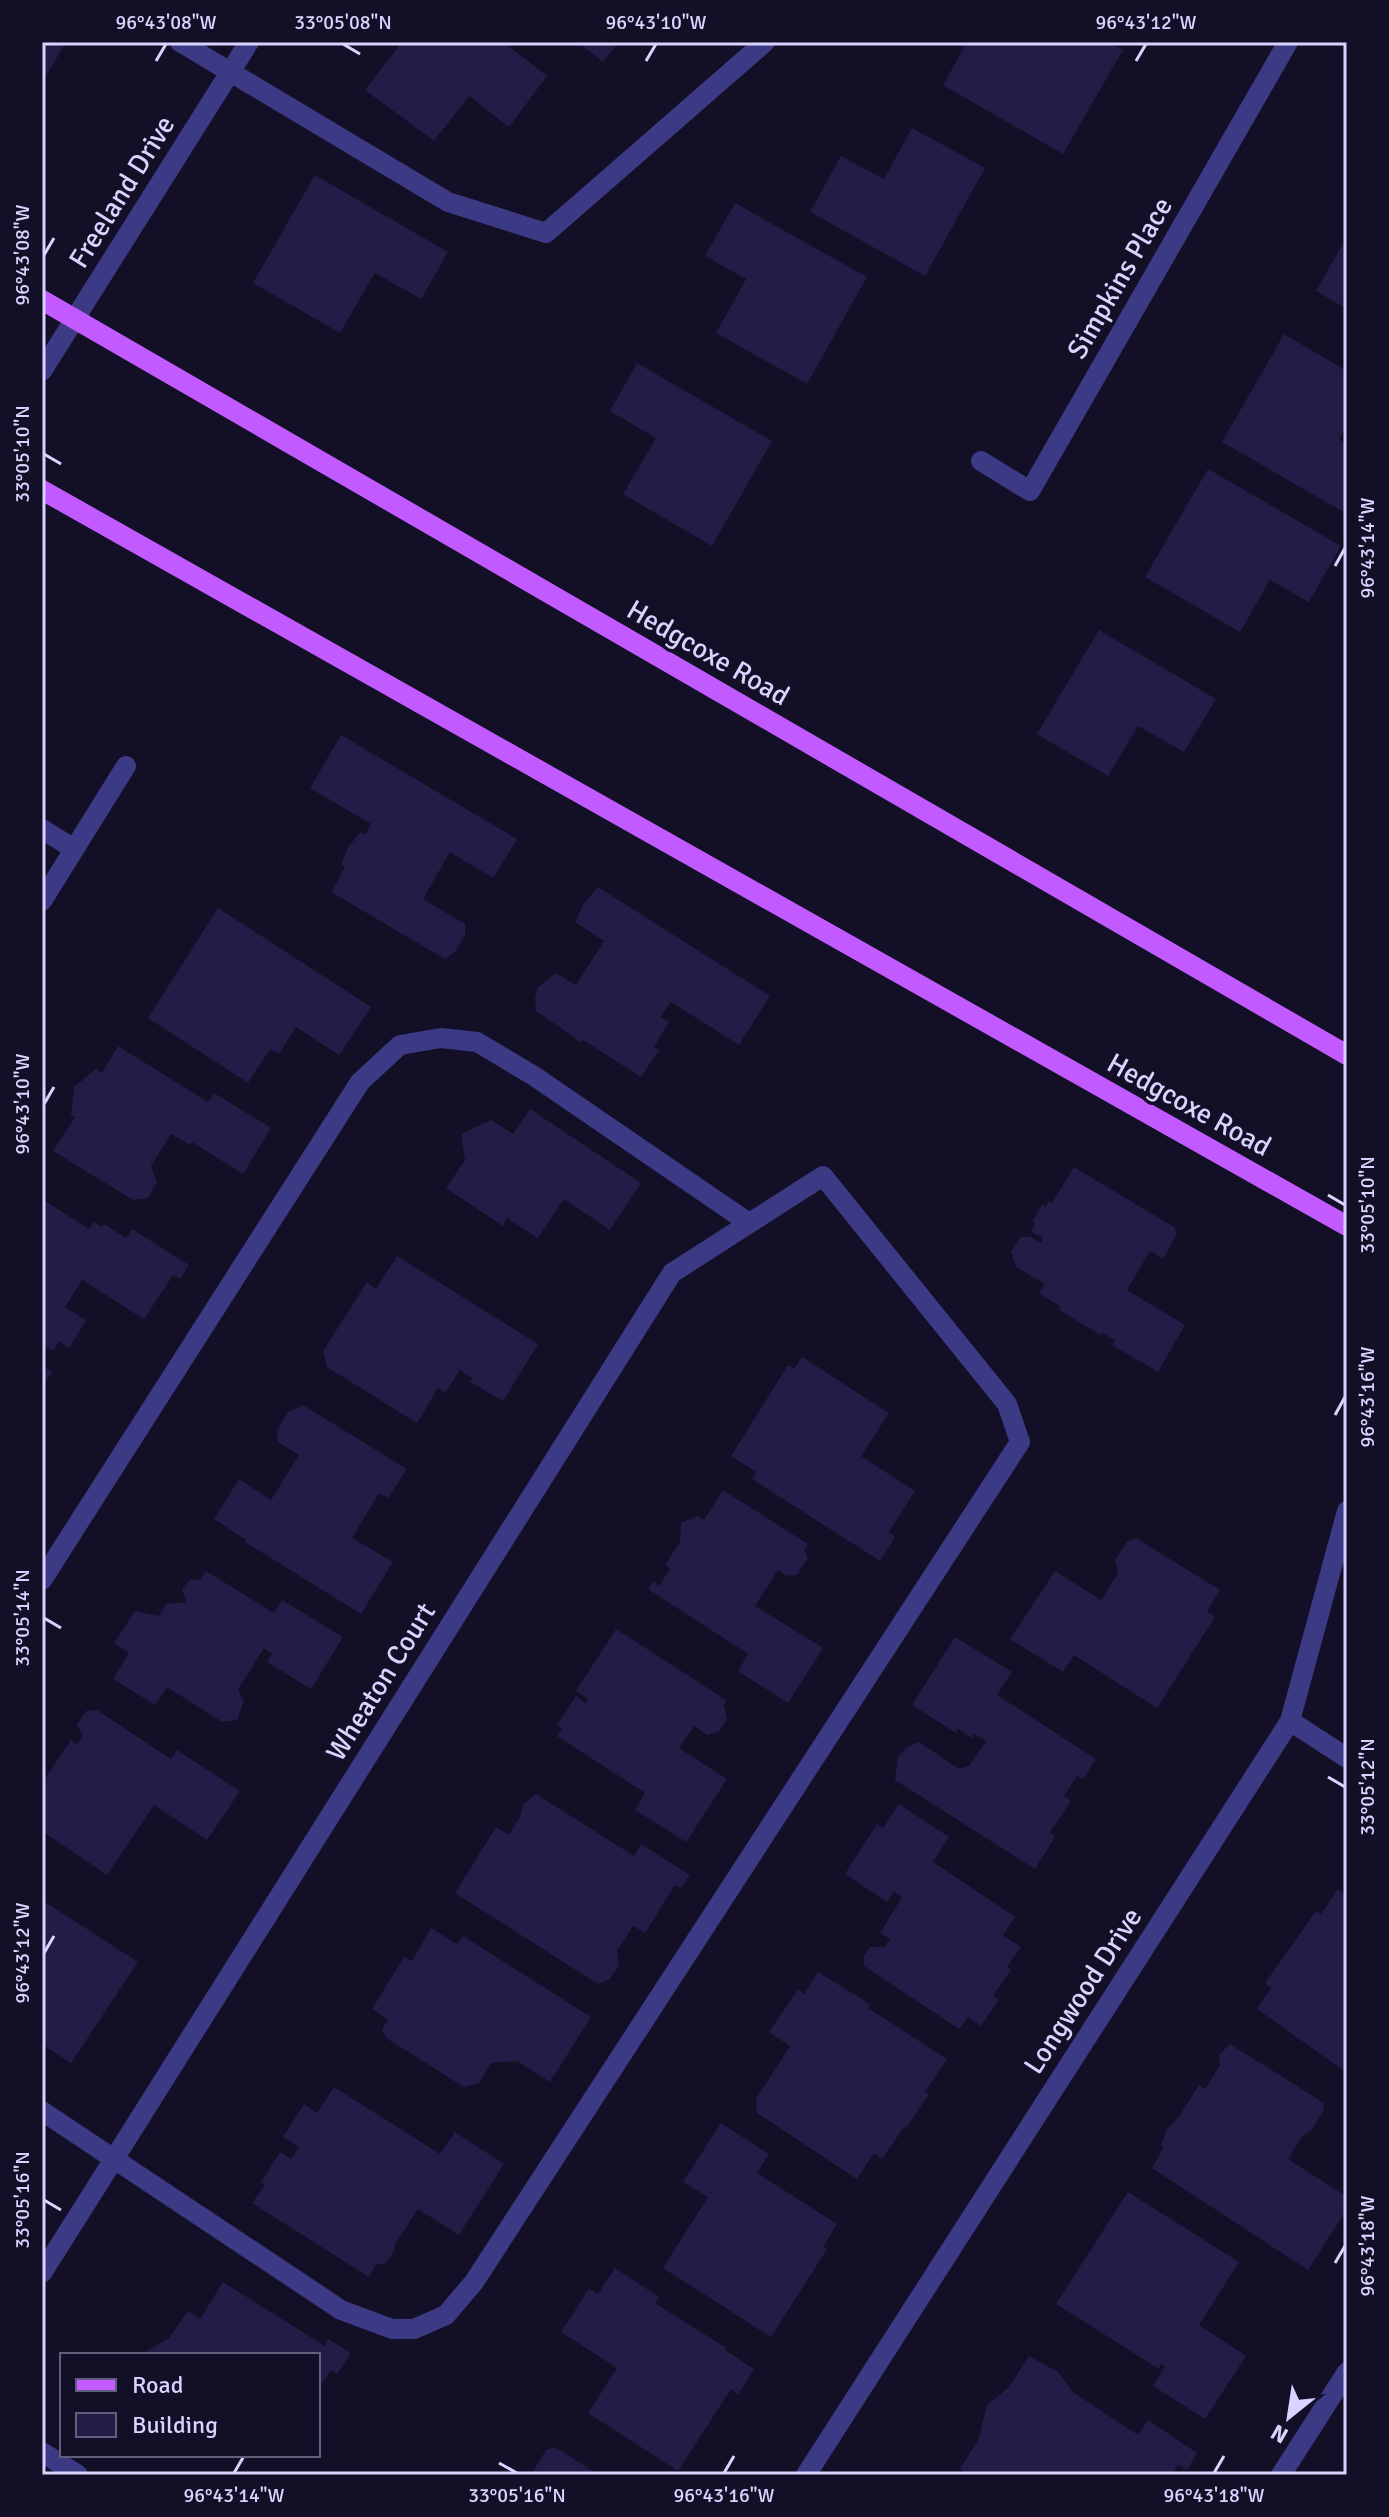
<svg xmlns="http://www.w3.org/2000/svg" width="1389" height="2517" viewBox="0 0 1389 2517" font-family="Signika,sans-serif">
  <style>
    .building { fill: #241b47 }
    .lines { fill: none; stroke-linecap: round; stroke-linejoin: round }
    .minor { stroke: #3d3a85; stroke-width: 20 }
    .major { stroke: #c25bff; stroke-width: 20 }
    .ticks { fill: none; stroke: #d9d4ff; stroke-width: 3 }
    .labels { text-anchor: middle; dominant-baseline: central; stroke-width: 7; stroke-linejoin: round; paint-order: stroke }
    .street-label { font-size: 28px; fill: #d9d4ff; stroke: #130f26 }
    .neatline { fill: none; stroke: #d9d4ff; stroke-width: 3 }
    .ticks-label { font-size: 20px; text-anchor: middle; fill: #d9d4ff }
  </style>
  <rect width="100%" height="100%" fill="#130f26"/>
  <g class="building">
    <path d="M42 42H66L42 83Z"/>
    <path d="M402 42H503L547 76 509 127 469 96 434 141 365 90Z"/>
    <path d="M577 42H619L603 62Z"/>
    <path d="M967 42H1108L1123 50 1063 154 943 85Z"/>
    <path d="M912 128 985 168 925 276 810 212 841 156 884 179Z"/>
    <path d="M315 175 448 252 421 299 375 273 340 333 253 283Z"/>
    <path d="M735 203 867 277 807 384 716 333 746 279 705 256Z"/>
    <path d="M1347 237V309L1316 291Z"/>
    <path d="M1284 334 1347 371V425L1339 439 1347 444V514L1222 442Z"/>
    <path d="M637 363 772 441 712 546 623 494 656 438 610 411Z"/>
    <path d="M1208 469 1341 546 1309 602 1270 580 1240 632 1145 577Z"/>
    <path d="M1099 630 1216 699 1184 752 1138 726 1108 776 1037 734Z"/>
    <path d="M341 735 517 839 493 878 450 852 423 899 465 924V935L456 951 445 959 331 892 345 867 341 865 348 847 361 832 365 835 371 824 310 788Z"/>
    <path d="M598 887 770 996 739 1045 671 1002 660 1017 669 1022 654 1047 659 1050 641 1077 583 1040 581 1042 536 1011 535 999 538 987 556 973 576 985 604 941 575 922 584 903Z"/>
    <path d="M218 908 371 1007 339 1055 296 1027 279 1054 270 1049 248 1083 148 1018Z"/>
    <path d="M118 1046 208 1102 214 1093 271 1128 243 1174 192 1142 190 1145 171 1134 151 1166 157 1182 148 1198 133 1200 53 1151 75 1117 71 1115 74 1087 96 1069 102 1073Z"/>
    <path d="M530 1109 641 1183 610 1230 564 1199 538 1238 507 1218 503 1226 446 1188 465 1160 461 1134 491 1120 513 1134Z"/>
    <path d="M1074 1167 1174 1227 1177 1234 1163 1259 1150 1251 1127 1290 1185 1325 1158 1372 1112 1345 1115 1340 1102 1333 1101 1335 1059 1310 1061 1307 1039 1293 1045 1284 1016 1267 1011 1252 1020 1237H1031L1041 1243 1043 1238 1031 1231 1035 1224 1033 1221 1042 1205 1046 1207 1049 1201 1052 1203Z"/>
    <path d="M42 1199 89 1229 93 1222 102 1227 104 1224 126 1238 132 1229 189 1265 180 1279 173 1275 144 1319 82 1280 65 1307 86 1320 69 1348 59 1341 53 1351 42 1345Z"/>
    <path d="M397 1256 538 1344 503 1401 470 1382 473 1379 460 1370 445 1393 438 1388 417 1423 327 1367 323 1351 367 1282 376 1289Z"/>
    <path d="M802 1357 889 1413 861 1456 915 1491 889 1532 895 1537 880 1561 752 1479 756 1472 731 1456 788 1365 794 1369Z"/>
    <path d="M42 1366 52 1372 42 1387Z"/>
    <path d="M303 1405 407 1469 388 1498 379 1493 352 1538 393 1562 361 1614 245 1542 246 1540 214 1519 239 1479 271 1500 299 1455 278 1442 277 1430 288 1412Z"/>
    <path d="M723 1490 808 1544 804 1550 808 1558 797 1575 787 1576 778 1570 755 1606 823 1648 788 1703 738 1671 748 1654 648 1589 653 1581 659 1586 670 1569 665 1565 680 1542 681 1523 697 1516 704 1520Z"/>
    <path d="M1136 1538 1220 1590 1207 1611 1215 1617 1157 1708 1074 1655 1063 1672 1010 1639 1055 1571 1101 1600 1118 1573 1115 1560 1127 1542Z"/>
    <path d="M206 1571 274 1613 282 1600 343 1637 311 1689 267 1662 272 1654 264 1648 238 1690 244 1701 237 1720 222 1722 167 1687 155 1705 113 1679 129 1653 114 1643 135 1611 159 1616 166 1604 186 1602 182 1589 190 1579 200 1580Z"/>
    <path d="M616 1629 726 1700 724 1705 727 1719 718 1732 708 1735 694 1726 679 1748 727 1779 686 1842 635 1810 645 1793 557 1736 562 1729 557 1725 576 1696 585 1703 588 1699 576 1691Z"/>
    <path d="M955 1637 1012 1672 997 1695 1096 1759 1083 1779 1077 1776 1064 1796 1071 1801 1050 1832 1055 1837 1035 1869 895 1780 898 1757 906 1748 919 1742 959 1769 969 1766 986 1741 974 1734 972 1738 958 1729 956 1733 912 1705Z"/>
    <path d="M97 1710 171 1759 177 1750 240 1791 207 1840 154 1805 107 1875 42 1831V1783L71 1740 77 1745 83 1736 77 1725 86 1711Z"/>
    <path d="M536 1794 634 1856 641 1844 690 1875 681 1888 675 1885 645 1933 633 1926 617 1951 619 1965 610 1979 598 1984 455 1893 496 1827 509 1835 520 1817 523 1804Z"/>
    <path d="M899 1804 949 1837 933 1862 1015 1917 1003 1935 1021 1947 1007 1967 1011 1970 993 1996 999 1999 981 2026 968 2017 959 2029 864 1966V1955L870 1947H885L890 1939 880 1933 902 1897 894 1891 887 1902 845 1874 877 1824 883 1828Z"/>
    <path d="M1338 1889 1347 1895V2073L1257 2009 1271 1988 1265 1983 1316 1911 1321 1914Z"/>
    <path d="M42 1900 138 1962 71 2063 42 2044Z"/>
    <path d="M431 1928 457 1944 463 1936 591 2017 550 2082 517 2061 491 2063 479 2083 464 2087 386 2038 382 2029 388 2020 372 2009 404 1957 412 1961Z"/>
    <path d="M818 1972 870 2004 868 2008 947 2059 925 2092 929 2094 906 2128 904 2127 882 2159 874 2153 857 2179 757 2113 756 2099 790 2046 769 2032 798 1989 804 1994Z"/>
    <path d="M1230 2044 1324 2103 1323 2112 1311 2131 1302 2136 1288 2159 1347 2197V2209L1308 2270 1152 2168 1164 2147 1161 2145 1167 2129 1178 2118 1199 2085 1205 2089 1220 2065 1219 2055Z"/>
    <path d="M334 2087 440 2154 455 2132 504 2164 459 2235 418 2209 394 2246 395 2249 386 2263 376 2265 369 2277 252 2203 265 2185 261 2182 280 2152 291 2159 299 2147 283 2137 304 2104 317 2113Z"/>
    <path d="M721 2123 769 2154 757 2173 837 2224 823 2247 827 2249 771 2337 663 2268 708 2197 683 2182Z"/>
    <path d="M1128 2192 1239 2262 1199 2325 1246 2356 1205 2419 1153 2386 1165 2366 1161 2364 1159 2369 1056 2304Z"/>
    <path d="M615 2268 659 2297 655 2303 726 2348 725 2350 754 2369 738 2395 731 2389 678 2471 588 2413 617 2368 561 2332 589 2289 598 2294Z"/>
    <path d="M223 2282 325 2346 328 2339 351 2353 337 2374 331 2370 318 2390V2355H145V2352L169 2338 188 2311 200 2319Z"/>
    <path d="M1029 2356 1058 2372 1073 2392 1138 2435 1148 2420 1197 2453 1187 2470 1178 2465 1172 2475H969L960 2469 978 2440 987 2405 1009 2387Z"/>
    <path d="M555 2447 599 2475H533L532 2473 546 2450Z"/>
  </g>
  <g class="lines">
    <g class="minor">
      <path d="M180 42 448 202 546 233 765 42"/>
      <path d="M42 371 249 42"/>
      <path d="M981 461 1030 491 1288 42"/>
      <path d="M42 829 74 849"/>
      <path d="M42 901 126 766"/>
      <path d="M42 1580 360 1082 400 1045 441 1038 477 1042 534 1076 749 1223"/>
      <path d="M1290 1721 1347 1758"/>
      <path d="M42 2111 341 2310 392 2329H414L446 2315 474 2282 1020 1442 1007 1404 823 1176 672 1273 114 2159 42 2273"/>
      <path d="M42 2452 78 2475"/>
      <path d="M806 2475 1290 1721 1347 1511"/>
      <path d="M1281 2475 1347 2372"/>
    </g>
    <g class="major">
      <path d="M42 300 1347 1055"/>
      <path d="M42 490 1347 1226"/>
    </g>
  </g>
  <path class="ticks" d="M343 44 360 54M156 61 166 44M646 61 656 44M1136 61 1146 44M44 255 54 238M44 454 61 464M1335 566 1345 548M44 1104 54 1087M1328 1195 1345 1205M1335 1415 1345 1397M44 1618 61 1628M1328 1777 1345 1787M44 1953 54 1936M44 2200 61 2210M1335 2263 1345 2246M499 2463 517 2473M234 2473 244 2456M724 2473 734 2456M1214 2473 1224 2456"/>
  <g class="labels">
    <g class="street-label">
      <text transform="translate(122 192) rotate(-58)">Freeland Drive</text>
      <text transform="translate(1120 278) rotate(-60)">Simpkins Place</text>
      <text transform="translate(708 653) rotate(30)">Hedgcoxe Road</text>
      <text transform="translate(1189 1105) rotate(29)">Hedgcoxe Road</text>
      <text transform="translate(381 1682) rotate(-58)">Wheaton Court</text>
      <text transform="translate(1083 1991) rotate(-57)">Longwood Drive</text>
    </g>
  </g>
  <rect width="1389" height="2517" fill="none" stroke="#130f26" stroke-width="88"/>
  <rect x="60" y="2353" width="260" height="104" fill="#130f26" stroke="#625e7d" stroke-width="2"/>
  <rect x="76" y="2379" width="40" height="12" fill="#c25bff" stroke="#625e7d" stroke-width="2"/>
  <text x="132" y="2393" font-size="24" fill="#d9d4ff">Road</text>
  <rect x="76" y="2413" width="40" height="24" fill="#241b47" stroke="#625e7d" stroke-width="2"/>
  <text x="132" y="2433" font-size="24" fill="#d9d4ff">Building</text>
  <g transform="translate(1289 2417) rotate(210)" stroke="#130f26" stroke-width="6" paint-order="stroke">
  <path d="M0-6L14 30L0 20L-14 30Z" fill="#d9d4ff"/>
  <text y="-12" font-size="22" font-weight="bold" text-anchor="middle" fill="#d9d4ff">N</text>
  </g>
  <rect x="44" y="44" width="1301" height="2429" class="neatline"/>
  <g class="ticks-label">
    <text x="166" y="29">96°43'08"W</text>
    <text x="343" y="29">33°05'08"N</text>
    <text x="656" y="29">96°43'10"W</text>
    <text x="1146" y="29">96°43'12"W</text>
    <text transform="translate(22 255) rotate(-90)" y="7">96°43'08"W</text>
    <text transform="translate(22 454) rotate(-90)" y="7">33°05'10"N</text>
    <text transform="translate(1367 548) rotate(-90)" y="7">96°43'14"W</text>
    <text transform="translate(22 1104) rotate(-90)" y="7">96°43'10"W</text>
    <text transform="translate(1367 1205) rotate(-90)" y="7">33°05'10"N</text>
    <text transform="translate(1367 1397) rotate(-90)" y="7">96°43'16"W</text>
    <text transform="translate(22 1618) rotate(-90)" y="7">33°05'14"N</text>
    <text transform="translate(1367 1787) rotate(-90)" y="7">33°05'12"N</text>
    <text transform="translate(22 1953) rotate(-90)" y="7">96°43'12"W</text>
    <text transform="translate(22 2200) rotate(-90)" y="7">33°05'16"N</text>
    <text transform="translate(1367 2246) rotate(-90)" y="7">96°43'18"W</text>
    <text x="234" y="2502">96°43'14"W</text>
    <text x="517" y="2502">33°05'16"N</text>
    <text x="724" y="2502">96°43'16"W</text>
    <text x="1214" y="2502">96°43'18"W</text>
  </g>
</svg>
